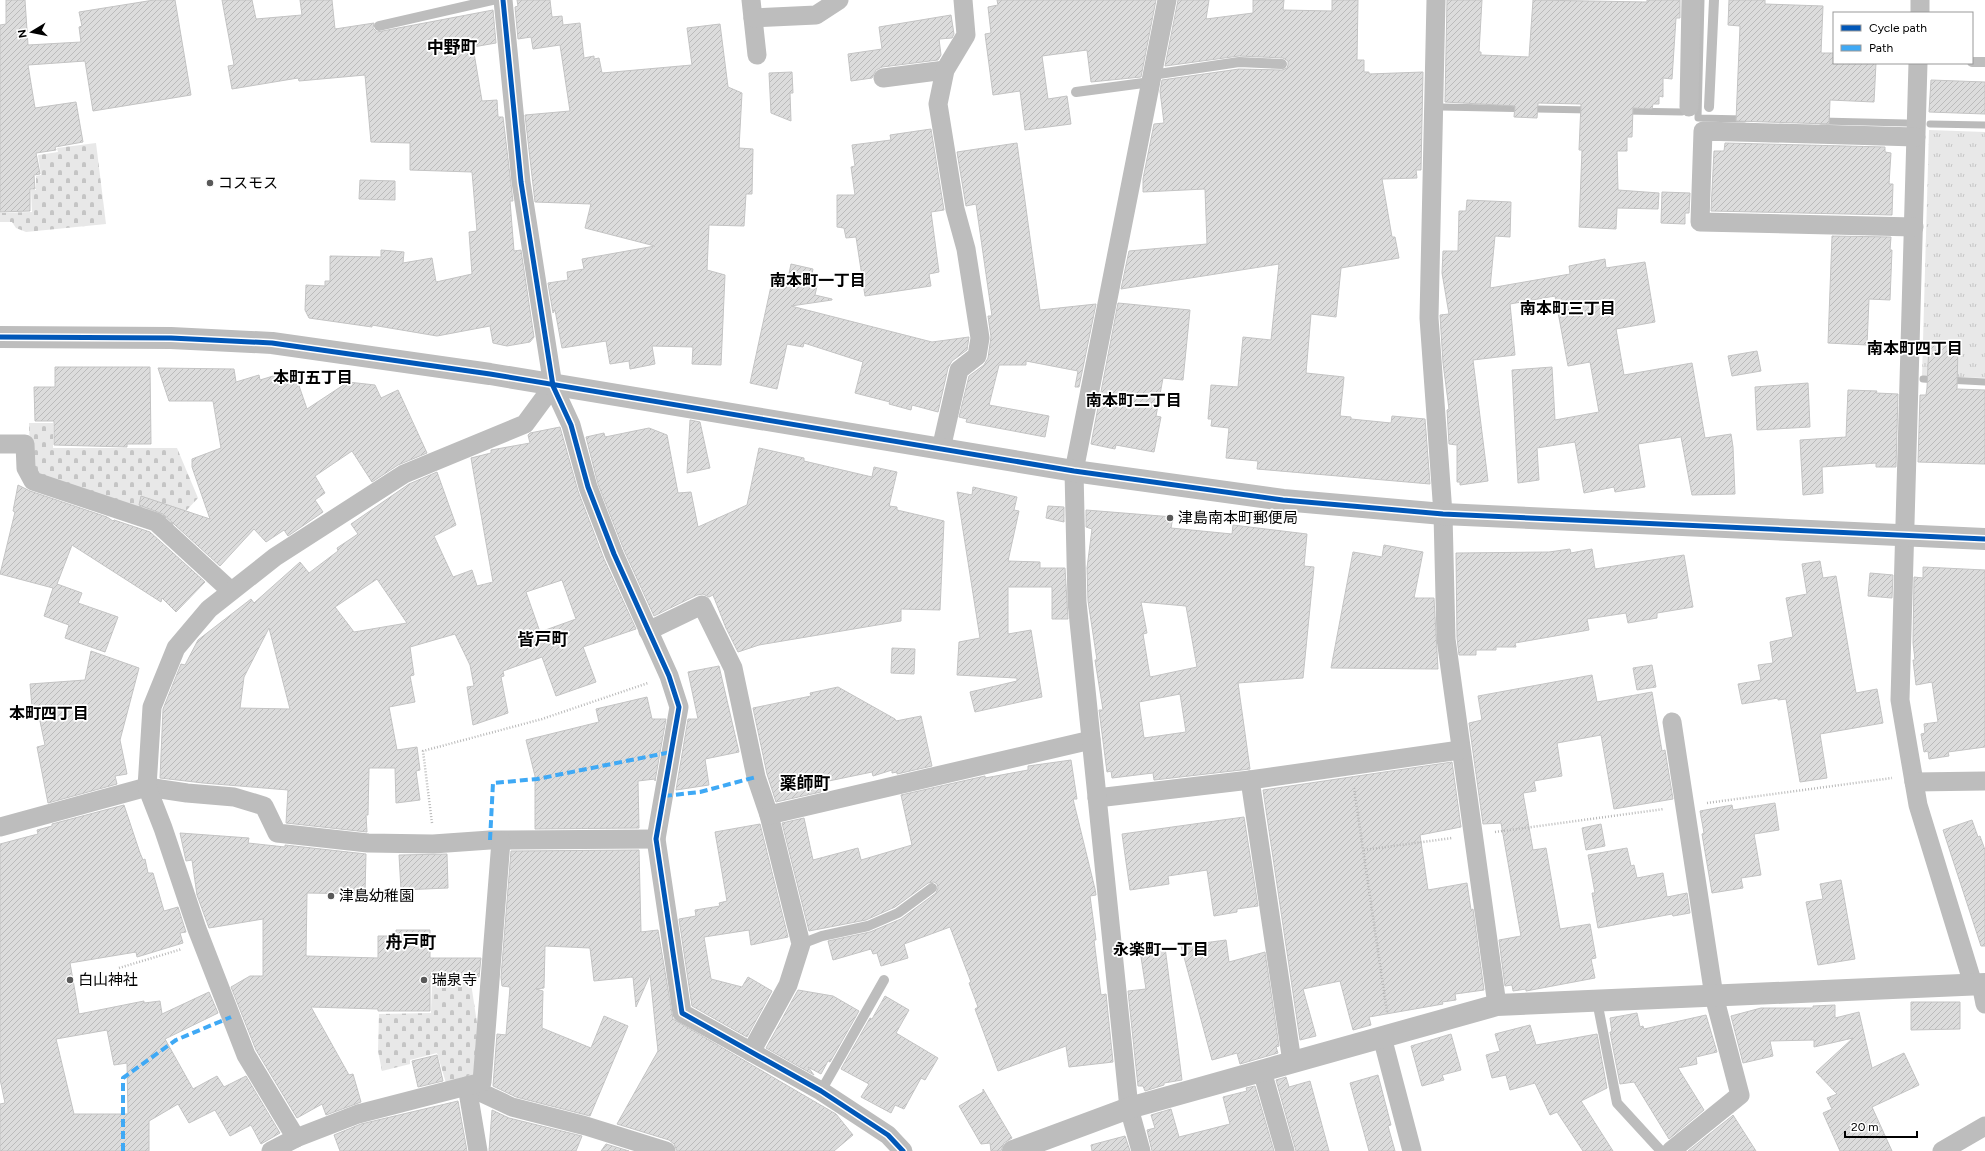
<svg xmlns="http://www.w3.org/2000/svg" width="1985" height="1151" viewBox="0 0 1985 1151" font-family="Figtree,'Noto Sans JP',sans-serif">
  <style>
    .grass { fill: url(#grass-tufts) }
    .cemetery { fill: url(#cemetery-stones) }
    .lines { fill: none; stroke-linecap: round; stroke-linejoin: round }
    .stream { stroke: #bababa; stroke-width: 7 }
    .building { fill: url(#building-hatch); stroke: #c4c4c4; fill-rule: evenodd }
    .path { stroke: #b8b8b8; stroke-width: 2.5; stroke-dasharray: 1 2; stroke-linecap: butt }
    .service { stroke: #bdbdbd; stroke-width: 10 }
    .minor { stroke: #bdbdbd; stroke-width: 19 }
    .tertiary { stroke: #bdbdbd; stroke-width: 22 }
    .quiet { stroke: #3fa9f5; stroke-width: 4; stroke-dasharray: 8 4; stroke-linecap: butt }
    .cycleway-casing { stroke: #fff; stroke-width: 8 }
    .cycleway { stroke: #0057b8; stroke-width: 5 }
    .poi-dot { fill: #595959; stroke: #fff; stroke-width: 1.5 }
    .labels { text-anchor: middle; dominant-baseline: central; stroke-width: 3.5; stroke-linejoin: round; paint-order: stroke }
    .poi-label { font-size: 15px; fill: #000; stroke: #fff; text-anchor: start }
    .neighbourhood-label { font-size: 16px; font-weight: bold; fill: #000; stroke: #fff }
    .quarter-label { font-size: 17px; font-weight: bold; fill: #000; stroke: #fff }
  </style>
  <defs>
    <pattern id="grass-tufts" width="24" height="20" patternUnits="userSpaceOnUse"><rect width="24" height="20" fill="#e8e8e8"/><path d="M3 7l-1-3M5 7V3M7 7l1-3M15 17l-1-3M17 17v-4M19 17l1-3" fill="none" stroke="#c5c5c5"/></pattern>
    <pattern id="cemetery-stones" width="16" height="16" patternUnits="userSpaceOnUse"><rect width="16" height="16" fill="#e8e8e8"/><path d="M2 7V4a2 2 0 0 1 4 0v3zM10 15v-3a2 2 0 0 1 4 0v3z" fill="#c5c5c5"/></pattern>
    <pattern id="building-hatch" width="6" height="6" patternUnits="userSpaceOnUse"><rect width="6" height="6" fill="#dcdcdc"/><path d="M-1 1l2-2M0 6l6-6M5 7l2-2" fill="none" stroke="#bbb"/></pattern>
  </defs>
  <rect width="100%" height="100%" fill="#fff"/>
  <path class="grass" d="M1929 130 1985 132V378L1922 376Z"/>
  <g class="cemetery">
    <path d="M96 143 106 224 26 232 16 228 12 222H0V213L32 212 31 190H36V176L41 175 38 155 58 152 57 148Z"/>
    <path d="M29 423H53V448H177L198 498 169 529 37 476 30 456Z"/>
    <path d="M432 982 471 983 477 1023 474 1074 446 1083 437 1053 410 1060V1064L382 1071 378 1051 379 1014 431 1013Z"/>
  </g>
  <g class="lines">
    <g class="stream">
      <path d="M1701 0 1698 118 1744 119"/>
      <path d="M1442 107 1590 110"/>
      <path d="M1625 111 1682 112"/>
      <path d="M1821 121 1906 123"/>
      <path d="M1930 124 1985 125"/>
      <path d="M1923 379 1937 380"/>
      <path d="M1947 380 1985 382"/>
    </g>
  </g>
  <g class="building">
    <path d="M6 0H25L28 45 81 42 79 27 82 26 79 12 154 0H175L191 95 93 111 85 61 28 65 35 108 76 102 83 142 55 147 56 150 36 153 40 174 34 175 35 189H30V211L0 212V25L6 24Z"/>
    <path d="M222 0H252L256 19 302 15 300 0H332L335 29 374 23 373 28 377 32 493 10 496 43 473 47 482 101 497 100 498 117H503L513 201H510L514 251 521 250 534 337 530 342 507 346 493 343 490 326 437 336 372 325V327L309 318 305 310 306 285 325 286V281H330V256L381 257V250L404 252 403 263 432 258 436 282 472 274 469 232 477 231 472 172 410 170V143L371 142 365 75 299 81 298 78 232 89 228 66 234 65Z"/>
    <path d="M517 0H550L552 17 562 16 563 25 580 23 584 58 594 56V59L599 58 602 73 692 65 687 28 720 24 728 87 742 93 739 148 753 149 752 194H746L744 226 709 225 707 270 725 275 721 365 692 364 693 347 652 346 655 364 630 369 629 361 610 364 606 341 562 348 555 310 553 313 548 283 568 280 567 272 584 269 582 259 655 246 585 228 591 204 535 202 525 115 570 111 560 45 533 49 531 37 518 39 515 7 518 6Z"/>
    <path d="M997 0H1156L1141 77 1091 82 1087 50 1042 56 1048 99 1067 96 1071 124 1025 130 1020 91 993 95 985 34 991 33 988 7 998 5Z"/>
    <path d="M1178 0H1209L1206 19 1253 13V0H1284L1283 10 1332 11V0H1358L1357 60H1364V72H1369V74L1423 72 1421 170H1416L1417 178 1382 179 1392 237H1395L1399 258 1341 268 1336 317 1311 314 1306 373 1344 377 1340 416 1351 417V419L1391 423 1392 416 1425 419 1430 484 1257 469 1258 461 1226 458 1229 428 1211 426 1212 419H1208L1211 385 1238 387 1243 337 1271 340 1279 264 1121 289 1129 251 1207 244 1205 189 1143 192V179L1154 124 1164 123 1160 91 1162 80 1239 69 1282 70 1287 68 1288 65V61L1283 58 1239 56 1165 66Z"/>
    <path d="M1447 0H1482L1479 52H1481V55L1529 57 1533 0 1647 2V0H1680V18H1676L1672 79 1663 78V97L1659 96V104H1653L1652 109 1633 108 1632 137H1627V151H1617L1618 190 1659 193 1658 209 1617 208 1616 229 1579 227 1582 150H1579L1581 104 1538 103 1537 118 1514 117 1515 106 1445 102Z"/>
    <path d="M1729 0H1765V4L1823 6 1821 53H1834V63H1876L1874 102 1830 100 1829 124 1736 121 1740 26 1728 25Z"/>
    <path d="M951 15 954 34 952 38 939 39 941 55 938 60 882 67 876 70 872 78 851 81 848 54 882 49 879 27Z"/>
    <path d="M792 72 793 93H790L791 121 771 113 769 73Z"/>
    <path d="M1931 80 1985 82V114L1929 112Z"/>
    <path d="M931 129 944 210 931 212 939 272 929 274 931 286 865 296 856 237 846 238 844 228 837 227V195H855L851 167 855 166 852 145 891 140 890 135Z"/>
    <path d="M1017 143 1040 310 1096 304 1079 387H1075L1078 371 1026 361V365H999L989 405 1049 416 1045 437 966 422 967 419 959 417 969 376 984 365 988 358 991 337 988 316H992L976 204 966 206 957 152Z"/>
    <path d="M1725 143 1885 147V152L1891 153 1889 184H1893L1892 215 1711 211 1714 151H1724Z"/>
    <path d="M360 180 395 181V200L359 199Z"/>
    <path d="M1662 192 1690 193 1689 213H1685V224L1661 223Z"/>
    <path d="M1467 200 1511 202 1510 237 1495 236 1490 288 1570 274 1569 266 1605 259 1606 268 1645 262 1655 322 1616 329 1624 375 1692 363 1705 438 1731 434 1733 447 1735 494 1692 495 1681 437 1638 444 1645 487 1615 492 1614 487 1584 493 1575 442 1537 448 1539 480 1518 483 1512 370 1552 367 1555 420 1599 412 1590 362 1568 366 1555 296 1510 304 1515 355 1473 360 1488 481 1460 485V482H1457V445L1449 444 1447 410 1449 409 1443 363 1440 315 1449 314 1442 273 1443 251H1458L1459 211H1466Z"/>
    <path d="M1832 236 1891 237 1890 250H1892L1890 300 1869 299 1867 345 1828 343Z"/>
    <path d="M791 264 813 269 810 284 817 286 815 295 832 299V300L791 306 932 342 969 337 967 350 952 361 948 368 938 412 912 405 911 410 889 404 890 402 855 393 863 362 804 343 803 347 787 344 777 389 750 383 771 286 786 288Z"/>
    <path d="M1118 303 1190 310 1183 380 1163 378 1156 416 1161 417 1154 452 1116 445 1115 449 1091 444Z"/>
    <path d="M1929 343 1958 344 1957 389 1985 390V464L1918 462 1920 395H1926L1927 388Z"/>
    <path d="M1757 351 1761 371 1732 376 1728 356Z"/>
    <path d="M55 367H150L151 444H127V447L54 445V421H35L34 387H55Z"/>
    <path d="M158 368 234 369 236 382 259 375 260 380 286 372 287 376 295 374 307 409 348 382 375 385 381 398 398 390 427 453 398 465 372 482 352 451 315 476 325 493 315 500 323 512 288 536 284 530 266 542 254 529 220 566 163 514 139 505 141 496 210 519 192 467V459L221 448 213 401H169Z"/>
    <path d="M1808 383 1810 427 1757 430 1755 387Z"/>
    <path d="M1848 390 1877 391 1876 393 1898 394 1896 467H1876V463L1822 467 1823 493 1803 495 1800 440 1846 437Z"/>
    <path d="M690 420 700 422 710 468 687 473Z"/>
    <path d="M560 427 578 491 604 559 636 629 583 647 596 682 556 696 542 657 503 671 504 676 501 677 508 713 473 725 467 687 474 686 470 665 455 634 410 647 414 675 410 676 415 702 389 707 397 750 417 747 420 770 416 771 420 800 396 803 395 768H369L368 815H366L367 832 286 823 288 790 203 783 160 778 163 709 181 664 185 665 198 640 251 599 254 603 300 562 309 573 338 551 337 548 358 534 351 524 409 484 437 472 456 525 434 536 453 577 472 570 477 586 493 582 471 458 491 453V450L530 443 528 435 530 433ZM377 579 407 623 354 632 335 607ZM562 580 576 619 540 632 526 592ZM269 628 290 709 240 708 244 677Z"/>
    <path d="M649 428 667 435 678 493 691 492 698 527 747 505 759 448 804 458V461L872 477 874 467 897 472 889 506 897 507V510L944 521 940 610 901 609V621L759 645 738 652 726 628 713 595 709 597 703 594 697 595 654 616 624 550 598 484 586 437 604 433 605 437Z"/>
    <path d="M18 485 30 491 107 517 113 521 114 520 150 532 205 582 176 612 162 598 161 602 72 545 57 584 82 593 78 603 118 617 105 652 65 638 69 625 44 616 53 588 0 574 15 512 13 511Z"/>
    <path d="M973 487 1017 497 1014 510 1019 511 1008 561 1040 562V568H1065L1068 619H1052V587H1008V634L1031 630 1042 697 975 712 970 692 1017 681V678L957 675 959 642 980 638 957 492 972 495Z"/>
    <path d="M1048 506 1064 507V522L1046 518Z"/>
    <path d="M1086 510 1173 517 1171 528 1232 534 1233 525 1307 534 1304 566 1314 567 1303 678 1238 683 1250 769 1154 780 1153 773 1112 778 1111 771 1107 772 1099 710H1103L1095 660H1097L1088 601 1087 568 1092 529 1086 527ZM1141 602 1186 606 1197 667 1150 677 1143 634 1147 633ZM1180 694 1186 732 1144 738 1139 702Z"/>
    <path d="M1384 545 1423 552 1414 598H1434L1438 669 1331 668 1353 552 1382 557Z"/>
    <path d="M1570 549 1571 553 1592 549 1595 569 1684 555 1693 607 1657 613V618L1628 623 1626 613 1587 619 1589 630 1515 643 1516 647H1496V650H1476V655H1459L1457 638 1456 553 1549 552Z"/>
    <path d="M1820 561 1823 578 1836 576 1856 693 1877 689 1883 723 1820 734 1827 778 1800 782 1786 699 1778 700V698L1742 704 1738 684 1761 680 1758 665 1773 663 1770 642 1793 637 1786 598 1807 594 1802 564Z"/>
    <path d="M1923 567 1985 570V747L1948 752 1949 756 1929 759 1928 751 1924 752 1921 734 1925 733 1924 724 1938 722 1932 682 1916 685 1913 660H1915L1913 643 1914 577 1923 578Z"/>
    <path d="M1870 573 1893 575 1892 598 1868 596Z"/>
    <path d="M892 648 915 649 914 674 891 673Z"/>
    <path d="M91 651 139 668 120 740 127 774 115 776 117 784 48 803 37 747 45 745 37 707H32L30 684 85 680Z"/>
    <path d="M1652 665 1656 687 1637 690 1633 668Z"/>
    <path d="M719 666 739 752 705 759 709 785 676 790 688 719H698L688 672Z"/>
    <path d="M1592 675 1597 702 1652 692 1662 751 1665 750 1673 799 1614 809 1601 735 1557 743 1562 776 1534 781 1536 791 1523 793 1533 850 1546 848 1560 929 1590 924 1596 958 1591 959 1595 978 1526 991V989L1513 991 1512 985 1505 986 1499 940 1521 936 1501 823 1483 824 1469 723 1482 720 1478 696Z"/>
    <path d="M838 687 895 719 896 721 921 716 932 766 897 774V772L892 773V770L873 776 872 772 819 783 821 792 776 802 767 774 753 708 811 696 810 693Z"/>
    <path d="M647 697 652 719H666L655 781V779L638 781 639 828 535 829V776L526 740 599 722 596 709Z"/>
    <path d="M1071 760 1077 799H1073L1095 889 1096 895 1090 896 1096 940H1094L1101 995 1106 994 1113 1062 1069 1067 1066 1046 998 1071 975 1009 978 1007 969 983 971 982 950 927 904 944 908 958 881 966 877 953 873 954 871 949 833 960 828 941 870 932 901 919 936 893 938 888 937 884 934 882 928 883 895 907 866 920 809 931 782 823 804 818 813 860 858 848 861 860 912 845 901 795 985 776V778L1028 770V766Z"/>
    <path d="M1452 762 1461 827 1420 835 1428 890 1467 883 1471 910 1473 909 1484 990 1455 994 1456 1000 1442 1002 1443 1004 1369 1017 1371 1025 1353 1030 1340 981 1303 989 1316 1036 1300 1040 1263 790Z"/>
    <path d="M1775 803 1779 830 1754 834 1761 875 1741 878 1743 888 1712 893 1702 834 1704 833 1700 811 1732 805 1733 810Z"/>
    <path d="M124 805 140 853 143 860 145 859 148 873H153L164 911 178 907 186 932 180 933 183 943 137 957 136 952 70 963 79 1014 144 1001V1003L160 1001 162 1014 209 992 218 1013 165 1039 193 1089 217 1076 224 1087 246 1076 280 1133 261 1144 251 1125 230 1136 215 1110 189 1123 178 1104 149 1121V1151H0V1104L5 1103 0 1079V844L38 834 37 830 52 826V824ZM107 1030 114 1065 127 1063 128 1114H74L56 1039Z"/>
    <path d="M1244 817 1258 906 1237 909V912L1214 916 1207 870 1168 876 1169 884 1130 890 1122 834Z"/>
    <path d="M1972 820 1978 837 1980 836 1985 850V946H1981L1943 830Z"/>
    <path d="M760 824 788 937 751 945 749 930 704 937 711 979 742 987 748 977 772 991 747 1037 692 1006 679 919 696 916 695 910 720 906 719 903 727 901 715 832Z"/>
    <path d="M1601 824 1605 846 1586 850 1582 828Z"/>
    <path d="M180 833 249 838 248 843 285 847V845L366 854 365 894 307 893 306 956 378 958V936H396V930H430V958H481L479 977H430V1011H378V1009L311 1007 349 1075 353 1074 361 1102 326 1115 322 1104 297 1118 256 1050 231 987 250 976H263V919L209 928 197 895 192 860 186 861Z"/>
    <path d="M1627 848 1631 866 1634 865 1637 878 1663 873 1667 897 1687 893 1690 913 1673 916 1672 914 1598 928 1592 893H1595L1588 855Z"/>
    <path d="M639 850 641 932 658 930 673 1019 836 1114 853 1135 834 1151H677L674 1144 669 1140 617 1124 658 1051 650 975 636 1007 633 977 594 981 590 948 545 946 544 988 536 989 543 991 542 1028 591 1048 604 1016 628 1026 590 1116 516 1097 493 1086 497 1034 506 1035 510 987 502 986 501 977 511 851Z"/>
    <path d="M447 854 448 888 401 890 399 855Z"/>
    <path d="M1841 880 1855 959 1818 965 1806 902 1823 899 1820 884Z"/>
    <path d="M1226 940 1229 962 1265 952 1279 1046 1276 1047 1278 1053 1240 1064 1237 1053 1212 1060 1181 946Z"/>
    <path d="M1165 947 1182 1080 1164 1083V1085L1145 1091 1143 1086H1138L1128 991 1146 989 1140 951Z"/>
    <path d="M798 990 833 996 859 1011 830 1062 828 1061 821 1074 808 1067 814 1075 766 1048Z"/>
    <path d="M885 996 909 1010 896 1033 938 1058 925 1080 921 1078 904 1109 895 1105 891 1113 861 1097 869 1084 841 1069 870 1018 872 1019Z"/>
    <path d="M1911 1002H1960V1029L1911 1030Z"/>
    <path d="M1835 1005V1018L1859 1012 1872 1068 1904 1053 1919 1085 1872 1107 1892 1151H1840L1823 1113 1832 1109 1827 1098 1837 1094 1816 1072 1853 1038 1814 1047V1040L1770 1041 1773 1056 1743 1063 1731 1016 1761 1008H1813V1006Z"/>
    <path d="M1637 1013 1640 1027 1643 1026 1644 1029 1706 1015 1717 1052 1696 1057 1697 1064 1678 1068 1704 1110 1669 1139 1634 1082 1620 1084 1610 1032H1612L1610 1018Z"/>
    <path d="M1530 1025 1536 1045 1597 1034 1607 1088 1581 1101 1613 1151H1583L1557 1112 1550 1115 1535 1083 1510 1090 1506 1075 1492 1078 1486 1055 1500 1051 1495 1034Z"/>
    <path d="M1451 1034 1461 1070 1442 1075 1444 1080 1422 1086 1411 1046Z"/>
    <path d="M437 1055 443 1081 418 1087 412 1061Z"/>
    <path d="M1378 1075 1391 1125 1388 1126 1395 1151H1369L1350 1083Z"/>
    <path d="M1286 1077 1289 1087 1310 1081 1329 1151H1296L1276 1080Z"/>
    <path d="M1255 1086 1274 1151H1152L1147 1130 1155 1128 1151 1115 1171 1109 1179 1137 1230 1124 1223 1097 1247 1091 1246 1088Z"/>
    <path d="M983 1089 1012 1138 1004 1143 1001 1151H991L990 1143 981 1144 959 1106 983 1092Z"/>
    <path d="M458 1101 467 1151H340L334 1135 361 1124Z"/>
    <path d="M492 1110 509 1118 582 1136 576 1151H489Z"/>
    <path d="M1733 1115 1756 1151H1688L1732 1116Z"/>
    <path d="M1125 1136 1130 1151H1092L1091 1145Z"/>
    <path d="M606 1144 629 1151H601Z"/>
  </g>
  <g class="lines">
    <g class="path">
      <path d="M1354 788 1387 1012"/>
      <path d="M1707 803 1892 778"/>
      <path d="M432 823 423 751 542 719 648 683"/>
      <path d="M1495 832 1664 809"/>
      <path d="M1364 850 1452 838"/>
      <path d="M119 968 182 949"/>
    </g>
    <g class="service">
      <path d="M379 26 493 0"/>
      <path d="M1972 62H1985"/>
      <path d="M1152 75 1239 62 1282 64"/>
      <path d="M1076 92 1151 82"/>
      <path d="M1709 107 1714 0"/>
      <path d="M801 944 822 936 868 926 898 913 932 888"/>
      <path d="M1597 1001 1617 1103 1661 1151"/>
      <path d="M821 1091 884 980"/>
    </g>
    <g class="minor">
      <path d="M503 0 521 182 553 386 571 425 588 487 614 554 669 676 679 707 656 839 682 1013 821 1091 888 1135 903 1151"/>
      <path d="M751 0 757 55"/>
      <path d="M1436 0 1429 318 1443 514 1446 639 1497 1005"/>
      <path d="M1920 13V0"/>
      <path d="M753 18 816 15 839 0"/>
      <path d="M1918 63 1900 700 1918 805 1973 984"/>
      <path d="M883 78 945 70"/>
      <path d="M1689 107 1691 0"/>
      <path d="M1914 227 1700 222 1703 131 1916 137"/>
      <path d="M0 444H25L26 468 33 481 156 522 231 591"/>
      <path d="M941 449 959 370 977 356 980 338 966 249 955 209 938 104 945 70 966 35 963 0"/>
      <path d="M648 631 702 605 733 668 756 777 769 815 801 944 788 985 751 1052"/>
      <path d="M1250 780 1292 1062"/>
      <path d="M1914 782 1985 781"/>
      <path d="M1097 798 1250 780 1460 750"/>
      <path d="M769 815 1091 740"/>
      <path d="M0 827 147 787 187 793 234 797 264 806 277 833 368 843 433 844 490 840 656 839"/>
      <path d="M1981 984 1985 1004"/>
      <path d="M1382 1037 1412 1151"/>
      <path d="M1262 1071 1285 1151"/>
      <path d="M467 1086 512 1107 586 1126 666 1151"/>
      <path d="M467 1086 478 1151"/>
      <path d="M296 1138 246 1055 197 929 163 828 147 787 152 707 176 648 209 609 275 557 404 474 525 424 553 386"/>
      <path d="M271 1151 296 1138 358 1114 482 1082 501 841"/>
      <path d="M1141 1151 1129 1108 1077 602 1074 471 1167 0"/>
      <path d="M1671 1151 1740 1095 1714 996 1672 722"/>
      <path d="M1942 1151 1985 1126"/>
    </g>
    <g class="tertiary">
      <path d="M0 337 171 338 272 343 490 374 1074 471 1283 500 1443 514 1985 539"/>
      <path d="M1013 1151 1129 1108 1497 1005 1985 984"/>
    </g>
    <g class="quiet">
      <path d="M664 796 700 792 756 777"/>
      <path d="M490 840 493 783 537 779 671 752"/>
      <path d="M123 1151V1078L176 1040 231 1017"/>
    </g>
    <g class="cycleway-casing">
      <g id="cycleway">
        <path d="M503 0 521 182 553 386 571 425 588 487 614 554 669 676 679 707 656 839 682 1013 821 1091 888 1135 903 1151"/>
        <path d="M0 337 171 338 272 343 490 374 1074 471 1283 500 1443 514 1985 539"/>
      </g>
    </g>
    <use href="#cycleway" class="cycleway"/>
  </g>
  <g class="poi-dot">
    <circle cx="210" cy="183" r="4"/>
    <circle cx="1170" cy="518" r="4"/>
    <circle cx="331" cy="896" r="4"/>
    <circle cx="70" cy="980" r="4"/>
    <circle cx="424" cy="980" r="4"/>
  </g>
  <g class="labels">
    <g class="poi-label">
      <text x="218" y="183">コスモス</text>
      <text x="1178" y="518">津島南本町郵便局</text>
      <text x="339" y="896">津島幼稚園</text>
      <text x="78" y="980">白山神社</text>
      <text x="432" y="980">瑞泉寺</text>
    </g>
    <g class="neighbourhood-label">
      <text x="818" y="280">南本町一丁目</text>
      <text x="1568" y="308">南本町三丁目</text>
      <text x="1915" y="348">南本町四丁目</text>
      <text x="313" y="377">本町五丁目</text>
      <text x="1134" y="400">南本町二丁目</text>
      <text x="49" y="713">本町四丁目</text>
      <text x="1161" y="949">永楽町一丁目</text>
    </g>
    <g class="quarter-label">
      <text x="452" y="47">中野町</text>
      <text x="543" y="639">皆戸町</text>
      <text x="805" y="783">薬師町</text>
      <text x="411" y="942">舟戸町</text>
    </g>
  </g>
  <rect x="1833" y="12" width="140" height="52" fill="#ffffff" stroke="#999999"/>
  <rect x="1841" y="25" width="20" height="6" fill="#0057b8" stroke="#999999"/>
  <text x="1869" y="32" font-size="12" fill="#000000">Cycle path</text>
  <rect x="1841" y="45" width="20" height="6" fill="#3fa9f5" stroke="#999999"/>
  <text x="1869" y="52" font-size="12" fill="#000000">Path</text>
  <g transform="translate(32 32) rotate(260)" stroke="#ffffff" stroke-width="3" paint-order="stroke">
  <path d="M0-3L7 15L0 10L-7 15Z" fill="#000000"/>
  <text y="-6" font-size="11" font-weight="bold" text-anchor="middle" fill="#000000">N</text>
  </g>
  <path d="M1845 1131v6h72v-6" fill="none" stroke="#000000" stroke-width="2"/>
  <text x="1851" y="1131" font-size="12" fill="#000000" stroke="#ffffff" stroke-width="3" paint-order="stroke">20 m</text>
</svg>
